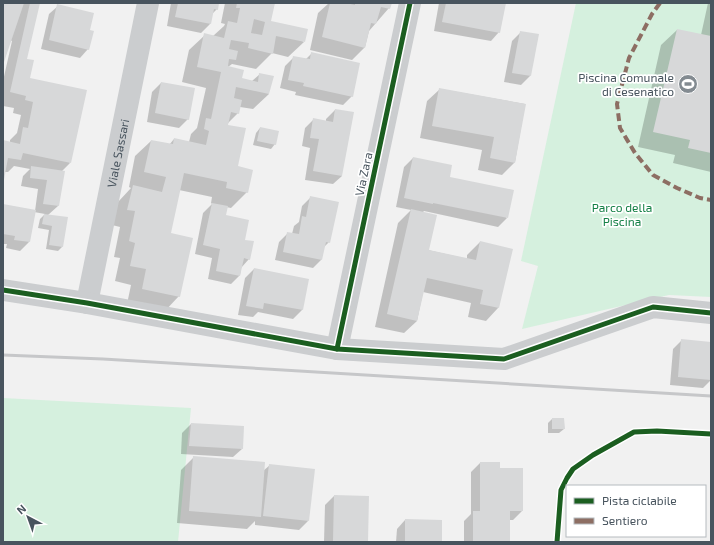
<svg xmlns="http://www.w3.org/2000/svg" width="714" height="545" viewBox="0 0 714 545" font-family="'Exo 2',sans-serif">
  <style>
    .green { fill: #d5f0de }
    .shadow { fill: #0003 }
    .building { fill: #d7d8d9; fill-rule: evenodd }
    .lines { fill: none; stroke-linecap: round; stroke-linejoin: round }
    .minor { stroke: #cbcdcf; stroke-width: 22 }
    .tertiary { stroke: #cbcdcf; stroke-width: 22 }
    .rail { stroke: #c6c7c9; stroke-width: 3 }
    .quiet { stroke: #8d6e63; stroke-width: 4; stroke-dasharray: 8 4; stroke-linecap: butt }
    .cycleway-casing { stroke: #fff; stroke-width: 8 }
    .cycleway { stroke: #1b5e20; stroke-width: 5 }
    .labels { text-anchor: middle; dominant-baseline: central; stroke-width: 3.5; stroke-linejoin: round; paint-order: stroke }
    .poi-label { font-size: 12px; fill: #48545e; stroke: #fff; text-anchor: end }
    .street-label { font-size: 12px; fill: #48545e; stroke: #fff }
    .park-label { font-size: 12px; fill: #168147; stroke: #fff }
  </style>
  <rect width="100%" height="100%" fill="#f1f1f1"/>
  <g class="green">
    <path d="M576 3H711V297L669 295 522 329 538 266 521 261Z"/>
    <path d="M3 398 191 408 178 542H3Z"/>
  </g>
  <g class="shadow">
    <path d="M3 3H39L26 60 28 79 70 163 61 172 58 206 48 215 62 247 58 251 46 249 49 230 38 228 40 219 45 214 34 212 29 242 20 251 6 248 7 244H3V205L35 211 38 189 21 186 23 176 30 169 14 166 8 172H4L3 178V141L10 143V140L17 133 21 115 13 113 14 108 3 106V81L12 41 10 40 3 63Z"/>
    <path d="M171 3H218L217 9 212 14 210 24 201 33 167 26Z"/>
    <path d="M225 3H274L270 22 304 42 288 57 272 53 256 69 232 64 228 67 241 79 252 81 260 74 269 94 253 109 240 107 238 113 227 124 237 167 247 192 231 208 226 207 225 216 244 240 249 259 241 268 240 275 231 284 208 279 212 258 195 254 203 213 212 204 211 203 212 197 179 190 169 234 179 296 164 312 127 304 131 285 115 281 120 258 114 257 120 227 112 225 118 202 131 188 129 187 135 156 151 141 169 145 174 139 189 142 191 134 197 128 206 88 182 82 189 50 205 35 213 36 224 26 225 24 221 23Z"/>
    <path d="M329 3H391L389 8 369 31 365 47 352 60 310 50 318 13Z"/>
    <path d="M439 3H505L499 32 491 41 434 31Z"/>
    <path d="M708 3H711V172L673 163 675 155 638 147 661 45 677 30 701 35Z"/>
    <path d="M58 6 89 31 88 49 80 58 41 49 49 14Z"/>
    <path d="M521 32 538 35 530 76 521 85 504 82 512 41Z"/>
    <path d="M312 53 352 96 343 105 295 95 296 92 280 88 285 66 294 57 306 59Z"/>
    <path d="M161 83 188 119 179 128 147 122 152 92Z"/>
    <path d="M440 89 525 104 515 162 502 175 478 170 482 150 420 138 427 101Z"/>
    <path d="M335 110 342 176 333 184 305 180 310 148 302 146 305 128 314 119 326 122V119Z"/>
    <path d="M260 128 275 144 271 149 253 145 256 133Z"/>
    <path d="M413 158 449 177 507 218 498 227 424 211 422 213 428 250 467 259V255L480 242 512 250 498 308 486 321 468 317 471 303 423 292 417 321 404 333 375 327 398 223 411 210 396 207 404 167Z"/>
    <path d="M311 197 329 242 324 247 321 260 313 268 275 260 279 242 288 233 292 234 294 226 299 222 302 206Z"/>
    <path d="M254 269 308 280 302 310 293 319 258 312 253 317 238 315 245 278Z"/>
    <path d="M682 340 711 343V380L703 388 670 385 673 349Z"/>
    <path d="M552 419 564 429 559 433H548V423Z"/>
    <path d="M191 424 242 449 233 457 181 454 182 433Z"/>
    <path d="M194 457 263 471 270 465 314 470 308 521 299 530 255 525V521L247 529 177 523 181 470Z"/>
    <path d="M480 463 499 469 522 511 513 520H509V542H464V521L471 514V472Z"/>
    <path d="M334 496 367 542H324L325 505Z"/>
    <path d="M405 520 441 542H396L397 529Z"/>
  </g>
  <g class="building">
    <path d="M3 3H24L3 65Z"/>
    <path d="M30 3H40L27 59 34 60 30 78 87 90 71 163 23 153 21 160 8 158 4 180H3V140L20 144 23 127 28 128 33 102 25 100 26 96 10 92Z"/>
    <path d="M178 3H219L218 10 214 9 211 24 175 17Z"/>
    <path d="M237 3H275L271 21 308 29 305 42 276 36 273 54 248 48 249 43 231 40 229 49 238 51 236 60 229 59 228 66 244 70 242 78 258 82 259 73 274 76 269 94 236 87 234 98 242 100 239 114 231 112 228 125 246 128 238 166 253 170 248 193 226 188 227 182 184 173 171 233 193 238 180 297 142 289 146 269 130 266 135 243 129 241 135 211 127 210 133 185 162 192 166 177 144 172 151 140 173 144 174 138 206 145 209 131 204 129 206 118 211 119 221 72 197 67 204 33 224 38 228 21 237 23 240 8H236ZM254 19 265 22 262 35 251 33Z"/>
    <path d="M330 3H346L355 5V3H392L390 9 381 7 376 24 371 23 365 48 322 37Z"/>
    <path d="M446 3H506L500 33 442 22Z"/>
    <path d="M57 4 94 13 90 30 94 31 89 50 49 40Z"/>
    <path d="M677 29 711 36V153L688 148 690 140 653 132Z"/>
    <path d="M520 31 539 34 531 76 512 73Z"/>
    <path d="M311 52 360 63 353 97 303 86 304 83 288 80 293 56 310 59Z"/>
    <path d="M161 82 195 88 189 120 155 113Z"/>
    <path d="M439 88 526 104 515 163 490 158 494 137 432 126Z"/>
    <path d="M335 109 354 112 342 176 313 171 319 139 310 138 313 118 333 122Z"/>
    <path d="M260 127 279 131 276 145 257 141Z"/>
    <path d="M413 157 452 165 450 177 514 190 508 218 433 203V204L404 198Z"/>
    <path d="M31 166 65 171 59 206 43 204 47 180 30 178Z"/>
    <path d="M310 196 339 202 330 243 326 242 322 260 283 252 287 232 299 234 302 216 306 217Z"/>
    <path d="M212 203 228 206 226 215 249 220 245 240 254 241 250 260 244 258 240 276 216 271 220 249 203 245Z"/>
    <path d="M3 204 36 210 30 242 14 240 15 236 3 234Z"/>
    <path d="M411 209 437 215 429 250 476 260 480 241 513 249 499 308 480 304 483 290 427 278 417 321 387 314Z"/>
    <path d="M44 214 68 217 63 247 49 245 52 226 42 224Z"/>
    <path d="M254 268 309 279 303 310 264 303 263 309 246 306Z"/>
    <path d="M681 339 711 342V380L678 377Z"/>
    <path d="M552 418H564L565 429H552Z"/>
    <path d="M191 423 244 426 243 449 189 446Z"/>
    <path d="M193 456 265 462 261 517 189 511Z"/>
    <path d="M480 462H500V468H523V511H510V542H473V511H480Z"/>
    <path d="M269 464 315 469 309 521 263 516Z"/>
    <path d="M334 495 369 496 368 542H333Z"/>
    <path d="M405 519 442 520V542H405Z"/>
  </g>
  <g class="lines">
    <g class="minor">
      <path id="s1" d="M87 303 148 3"/>
      <path d="M337 349 410 3"/>
    </g>
    <path class="tertiary" d="M3 290 87 303 337 349 504 359 653 307 711 313"/>
    <path class="rail" d="M3 355 103 359 711 396"/>
    <path class="quiet" d="M660 3 652 14 629 58 617 104 620 128 635 153 653 175 677 188 700 198 711 200"/>
    <g class="cycleway-casing">
      <g id="cycleway">
        <path d="M3 290 87 303 337 349 504 359 653 307 711 313"/>
        <path d="M337 349 410 3"/>
        <path d="M557 542 561 490 567 478 573 469 593 455 634 432 657 431 711 434"/>
      </g>
    </g>
    <use href="#cycleway" class="cycleway"/>
  </g>
  <defs>
    <g id="stadium-disc" transform="scale(1)"><circle r="9.5" fill="#838b91" stroke="#fff"/><path d="M0-5a6.5 5 0 1 0 0 10a6.5 5 0 1 0 0-10ZM-3.5-1.8h7v3.6h-7Z" fill="#fff"/></g>
  </defs>
  <g fill-rule="evenodd">
    <use href="#stadium-disc" x="688" y="84"/>
  </g>
  <g class="labels">
    <g class="poi-label">
      <text x="674" y="77">Piscina Comunale<tspan x="674" dy="14">di Cesenatico</tspan></text>
    </g>
    <g class="street-label">
      <text stroke="none"><textPath href="#s1" startOffset="153">Viale Sassari</textPath></text>
      <text transform="translate(363 174) rotate(-78)">Via Zara</text>
    </g>
    <g class="park-label">
      <text x="622" y="207">Parco della<tspan x="622" dy="14">Piscina</tspan></text>
    </g>
  </g>
  <rect width="714" height="545" fill="none" stroke="#48545e" stroke-width="8"/>
  <rect x="566" y="485" width="140" height="52" fill="#ffffff" stroke="#b6bbbf"/>
  <rect x="574" y="498" width="20" height="6" fill="#1b5e20" stroke="#b6bbbf"/>
  <text x="602" y="505" font-size="12" fill="#48545e">Pista ciclabile</text>
  <rect x="574" y="518" width="20" height="6" fill="#8d6e63" stroke="#b6bbbf"/>
  <text x="602" y="525" font-size="12" fill="#48545e">Sentiero</text>
  <g transform="translate(28 517) rotate(319)" stroke="#ffffff" stroke-width="3" paint-order="stroke">
  <path d="M0-3L7 15L0 10L-7 15Z" fill="#48545e"/>
  <text y="-6" font-size="11" font-weight="bold" text-anchor="middle" fill="#48545e">N</text>
  </g>
</svg>
